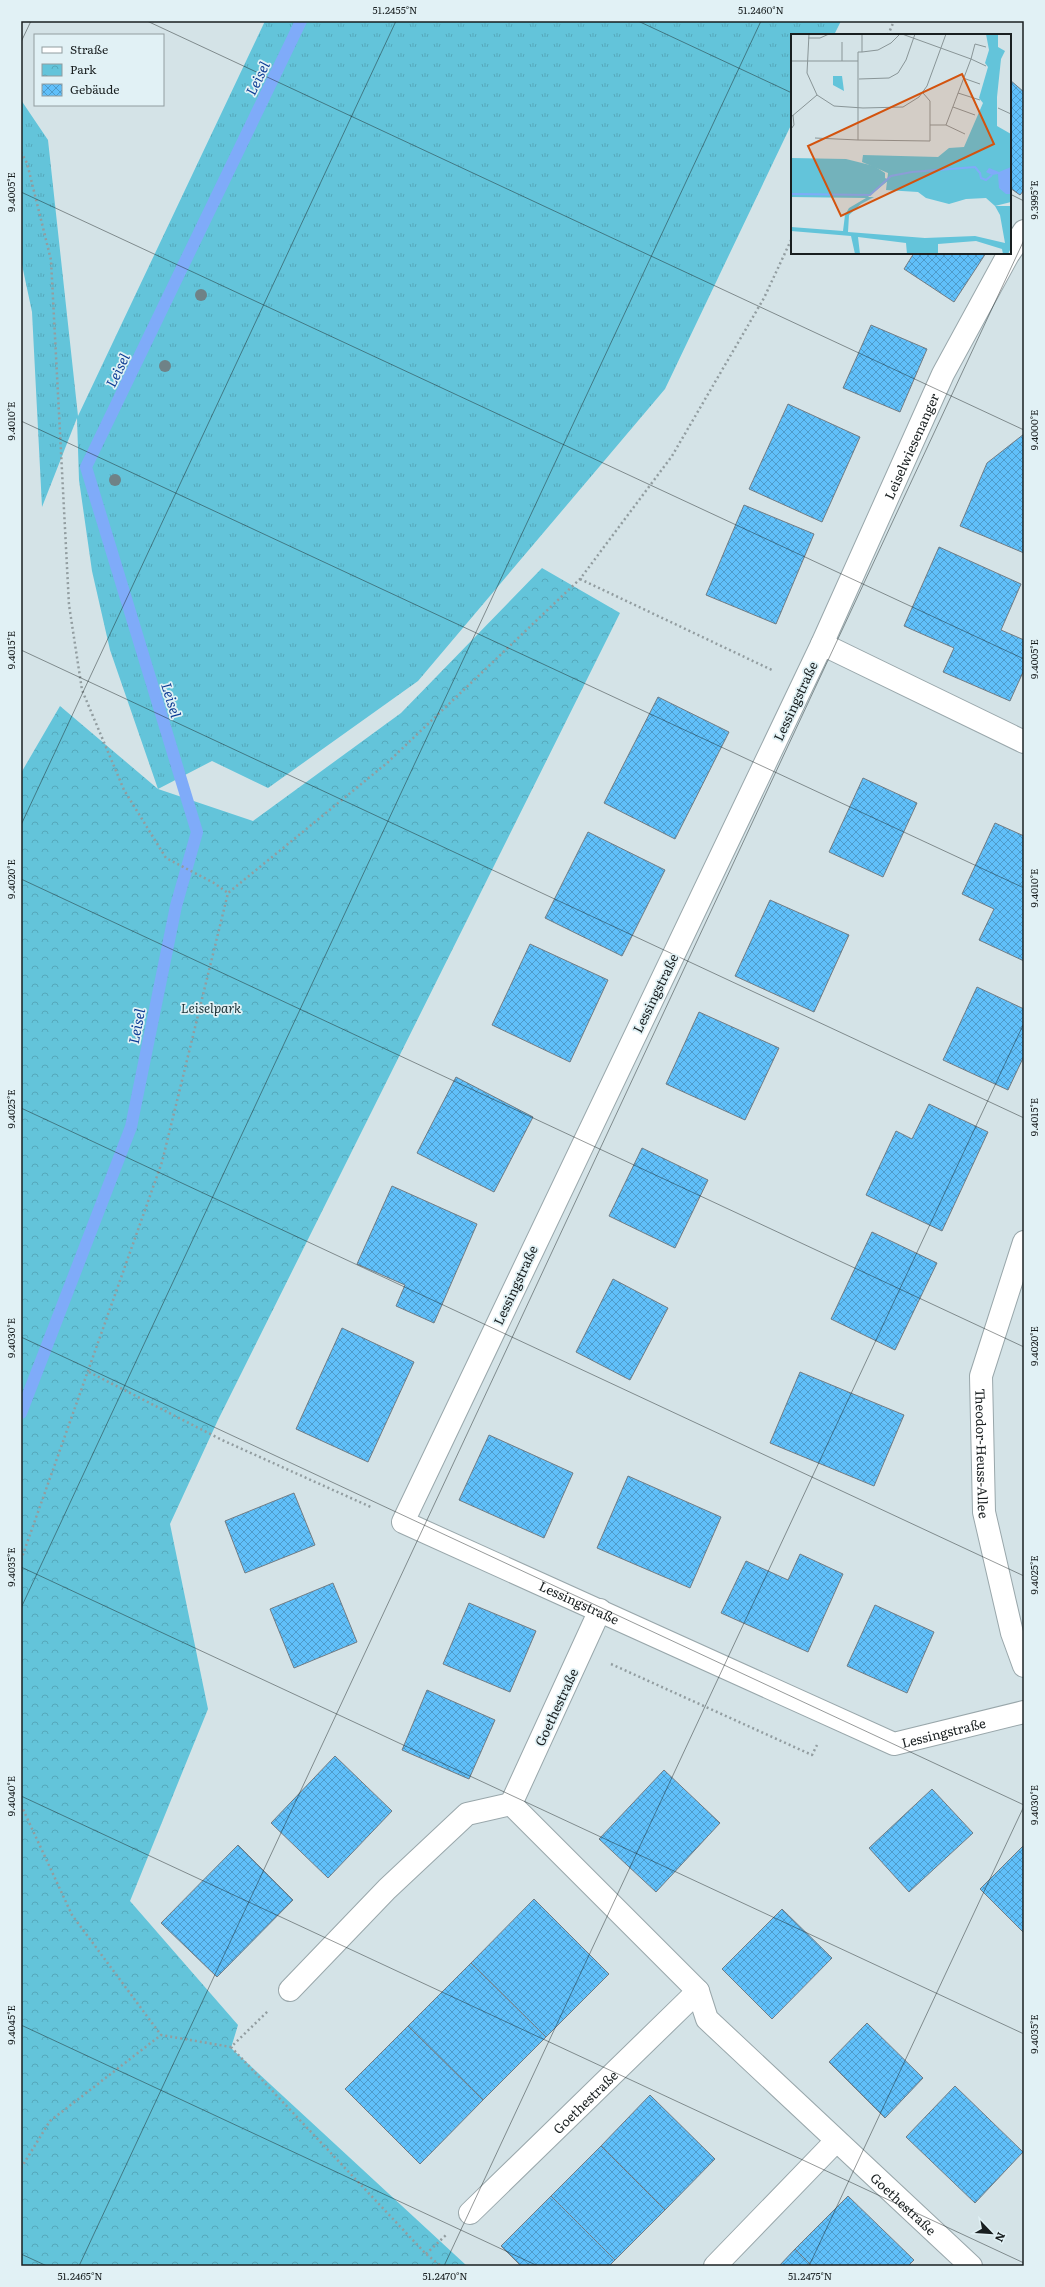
<svg xmlns="http://www.w3.org/2000/svg" width="1045" height="2287" viewBox="0 0 1045 2287" font-family="Literata,serif">
  <style>
    .grass { fill: url(#grass-tufts) }
    .park { fill: url(#park-crowns) }
    .lines { fill: none; stroke-linecap: round; stroke-linejoin: round }
    .stream { stroke: #7fabf9; stroke-width: 12 }
    .building { fill: url(#building-cross-hatch); stroke: #717c84 }
    .street-casing { stroke: #99a7ab; stroke-width: 24 }
    .path { stroke: #929da0; stroke-width: 2.5; stroke-dasharray: 2 3; stroke-linecap: butt }
    .street { stroke: #fff; stroke-width: 22 }
    .tree { fill: #6f8287 }
    .ticks { fill: none; stroke: #191f20; stroke-width: 1; stroke-opacity: 0.45 }
    .labels { text-anchor: middle; dominant-baseline: central; stroke-width: 3.5; stroke-linejoin: round; paint-order: stroke }
    .street-label { font-size: 13px; fill: #191f20; stroke: #e1f1f5 }
    .park-label { font-size: 13px; font-style: italic; fill: #1c3338; stroke: #e1f1f5 }
    .water-label { font-size: 14px; font-style: italic; fill: #0d3c94; stroke: #e1f1f5 }
    .inset-river { fill: none; stroke: #7fabf9; stroke-width: 2 }
    .inset-road { fill: none; stroke: #899597; stroke-width: 1 }
    .view { fill: #d3530e; fill-opacity: 0.15; stroke: #d3530e; stroke-width: 2 }
    .inset-edge { fill: none; stroke: #191f20; stroke-width: 2 }
    .neatline { fill: none; stroke: #191f20; stroke-width: 1.5 }
    .ticks-label { font-size: 10px; text-anchor: middle; fill: #191f20 }
  </style>
  <defs>
    <pattern id="grass-tufts" width="24" height="20" patternUnits="userSpaceOnUse"><rect width="24" height="20" fill="#63c4da"/><path d="M3 7l-1-3M5 7V3M7 7l1-3M15 17l-1-3M17 17v-4M19 17l1-3" fill="none" stroke="#55a8bb"/></pattern>
    <pattern id="park-crowns" width="20" height="18" patternUnits="userSpaceOnUse"><rect width="20" height="18" fill="#63c4da"/><path d="M2 6a3 3 0 1 1 6 0M12 15a3 3 0 1 1 6 0" fill="none" stroke="#55a8bb"/></pattern>
    <pattern id="building-cross-hatch" width="8" height="8" patternUnits="userSpaceOnUse"><rect width="8" height="8" fill="#60c0fa"/><path d="M0 0l8 8M0 8l8-8" fill="none" stroke="#4e9bca"/></pattern>
  </defs>
  <rect width="100%" height="100%" fill="#d4e3e7"/>
  <path class="grass" d="M265 21H841L834 35H792V123L665 389 418 681 268 788 212 761 158 789 110 650 92 571 79 480 77 418 42 507 32 312 21 260V100L48 140 78 416Z"/>
  <path class="park" d="M542 568 620 613 218 1420 170 1524 208 1709 130 1901 238 2025 231 2048 467 2266H21V773L60 706 158 789 253 821 401 713Z"/>
  <g class="lines">
    <path class="stream" d="M21 1413 131 1127 176 906 197 832 86 467 301 21"/>
  </g>
  <g class="building">
    <path d="M1010 80 1024 92V190L1020 195 1010 188Z"/>
    <path d="M914 253H986L954 302 904 269Z"/>
    <path d="M871 325 927 349 900 412 843 388Z"/>
    <path d="M788 404 860 437 822 522 749 489Z"/>
    <path d="M1024 434V553L960 526 987 463Z"/>
    <path d="M744 505 814 534 776 624 706 595Z"/>
    <path d="M939 547 1021 584 1001 630 1024 640V670L1010 701 943 672 954 648 904 626Z"/>
    <path d="M658 697 729 732 675 839 604 803Z"/>
    <path d="M863 778 917 803 883 877 829 852Z"/>
    <path d="M995 823 1024 836V961L979 940 994 909 962 894Z"/>
    <path d="M588 832 665 870 622 956 545 918Z"/>
    <path d="M770 900 849 935 814 1012 735 976Z"/>
    <path d="M530 944 608 980 570 1062 492 1025Z"/>
    <path d="M977 987 1024 1009V1056L1008 1090 943 1060Z"/>
    <path d="M699 1012 779 1048 745 1120 666 1084Z"/>
    <path d="M456 1077 533 1117 494 1192 417 1153Z"/>
    <path d="M929 1104 988 1132 942 1231 866 1195 896 1131 912 1139Z"/>
    <path d="M642 1148 708 1180 675 1248 609 1216Z"/>
    <path d="M392 1186 477 1224 434 1323 396 1306 405 1285 357 1264Z"/>
    <path d="M872 1232 937 1263 895 1350 831 1319Z"/>
    <path d="M613 1279 668 1308 630 1380 576 1352Z"/>
    <path d="M342 1328 414 1362 368 1462 296 1429Z"/>
    <path d="M800 1372 904 1415 874 1486 770 1443Z"/>
    <path d="M489 1435 573 1473 544 1538 459 1500Z"/>
    <path d="M628 1476 721 1517 690 1588 597 1548Z"/>
    <path d="M294 1493 315 1545 245 1573 225 1521Z"/>
    <path d="M800 1554 843 1574 808 1652 721 1613 746 1561 788 1580Z"/>
    <path d="M333 1583 357 1642 294 1668 270 1609Z"/>
    <path d="M469 1603 536 1631 510 1692 443 1664Z"/>
    <path d="M875 1605 934 1632 907 1693 847 1666Z"/>
    <path d="M427 1690 495 1720 469 1779 402 1750Z"/>
    <path d="M335 1756 392 1811 328 1878 271 1823Z"/>
    <path d="M664 1770 720 1823 656 1892 599 1839Z"/>
    <path d="M932 1789 973 1833 909 1892 869 1848Z"/>
    <path d="M238 1845 293 1900 217 1977 161 1923Z"/>
    <path d="M1024 1845V1933L980 1889Z"/>
    <path d="M534 1899 609 1974 546 2037 471 1963Z"/>
    <path d="M782 1909 832 1958 772 2019 722 1969Z"/>
    <path d="M471 1963 546 2037 483 2100 408 2026Z"/>
    <path d="M867 2023 923 2078 885 2118 829 2062Z"/>
    <path d="M408 2026 483 2100 420 2164 345 2089Z"/>
    <path d="M955 2086 1023 2152 975 2203 906 2137Z"/>
    <path d="M650 2095 715 2159 665 2210 601 2146Z"/>
    <path d="M601 2146 665 2210 615 2260 551 2196Z"/>
    <path d="M551 2196 615 2260 609 2266H521L501 2246Z"/>
    <path d="M848 2196 914 2260 908 2266H812L795 2249Z"/>
    <path d="M795 2249 812 2266H779Z"/>
  </g>
  <g class="lines">
    <g class="street-casing">
      <g id="street">
        <path d="M1010 252 1024 231"/>
        <path id="s1" d="M822 644 943 374 1009 253"/>
        <path id="s2" d="M1024 742 822 644 403 1522 894 1744 1024 1712"/>
        <path id="s3" d="M1024 1242 981 1376 984 1512 1012 1633 1024 1666"/>
        <path id="s4" d="M600 1610 511 1804 698 1991 707 2019 971 2266"/>
        <path d="M290 1990 387 1889 467 1814 511 1804"/>
        <path id="s5" d="M470 2213 698 1991"/>
        <path d="M715 2266 836 2141"/>
      </g>
    </g>
    <g class="path">
      <path d="M888 35 894 21"/>
      <path d="M21 152 27 163 51 260 69 605 82 690 124 790 166 858 214 883 228 893"/>
      <path d="M580 579 774 671"/>
      <path d="M89 1372 222 1440 373 1508"/>
      <path d="M21 1560 162 1162 228 893 387 763 580 579 672 456 764 298 792 238"/>
      <path d="M611 1664 812 1755 817 1745"/>
      <path d="M21 1805 72 1915 161 2035"/>
      <path d="M231 2047 426 2254 441 2266"/>
      <path d="M21 2168 50 2121 161 2035 231 2047 268 2011"/>
      <path d="M426 2254 446 2235"/>
    </g>
    <use href="#street" class="street"/>
  </g>
  <g class="tree">
    <circle cx="201" cy="295" r="6"/>
    <circle cx="165" cy="366" r="6"/>
    <circle cx="115" cy="480" r="6"/>
  </g>
  <path class="ticks" d="M147 21 1024 430M638 21 792 93M21 42 31 21M21 192 1024 659M1010 194 1024 201M21 421 1024 888M21 650 1024 1118M21 825 396 21M21 879 1024 1347M21 1108 1024 1576M21 1337 1024 1805M21 1567 1024 2034M21 1608 761 21M21 1796 1024 2263M21 2025 538 2266M21 2254 47 2266M79 2266 1024 240M444 2266 1024 1023M809 2266 1024 1806"/>
  <g class="labels">
    <g class="street-label">
      <text stroke="none"><textPath href="#s1" startOffset="217">Leiselwiesenanger</textPath></text>
      <text transform="translate(795 701) rotate(-65)">Lessingstraße</text>
      <text transform="translate(655 993) rotate(-64)">Lessingstraße</text>
      <text transform="translate(515 1285) rotate(-65)">Lessingstraße</text>
      <text stroke="none"><textPath href="#s3" startOffset="218">Theodor-Heuss-Allee</textPath></text>
      <text stroke="none"><textPath href="#s2" startOffset="1391">Lessingstraße</textPath></text>
      <text transform="translate(556 1707) rotate(-65)">Goethestraße</text>
      <text stroke="none"><textPath href="#s2" startOffset="1787">Lessingstraße</textPath></text>
      <text stroke="none"><textPath href="#s5" startOffset="160">Goethestraße</textPath></text>
      <text stroke="none"><textPath href="#s4" startOffset="777">Goethestraße</textPath></text>
    </g>
    <g class="park-label">
      <text x="211" y="1007">Leiselpark</text>
    </g>
    <g class="water-label">
      <text transform="translate(257 78) rotate(-64)">Leisel</text>
      <text transform="translate(117 370) rotate(-64)">Leisel</text>
      <text transform="translate(172 700) rotate(73)">Leisel</text>
      <text transform="translate(136 1026) rotate(-79)">Leisel</text>
    </g>
  </g>
  <g transform="translate(791 34)">
    <rect width="220" height="220" fill="#d4e3e7"/>
    <path d="M0 124 55 125 83 132 94 139V144L98 146 77 163H83L70 170 58 181 57 198 134 204 184 202 214 209 209 181 204 172H220V214L217 220H212L211 215 185 207 147 210V220H116L115 209 67 203 69 220H64L60 202 0 197V193L52 197 54 181 58 174 75 164 0 163Z" fill="#63c4da"/>
    <path d="M195 0H207V13L214 17 210 25 206 63V92L220 100V168L204 172 195 164 175 165 158 170 135 164 127 158 95 156 97 139 71 128 72 121 147 123 158 114 173 113 192 69 188 64 197 33 194 29 198 16ZM42 42H51L53 57 42 51Z" fill="#63c4da"/>
    <path d="M220 133V160H215L208 154 207 140 201 141 195 138 198 134 208 138Z" fill="#7fabf9"/>
    <path class="inset-river" d="M0 160 79 161 100 142 121 138 184 133 189 139 190 144 195 146 201 141"/>
    <path class="inset-road" d="M18 0 16 39 26 61 43 72 72 74 112 73 128 63 136 52 155 0M71 0V18H67V106L139 107V67L132 59M111 0 180 25 155 91H139M17 4H29L38 0M195 13 184 10 180 25 195 32M71 18 87 16 100 9 109 0M0 27H67M51 27V8M172 44 189 50M68 45 98 44 107 39 115 26 124 0M167 59 189 66M162 73 184 81M207 74 220 80M0 83 26 61M155 91 174 100M0 95 3 91 2 81M24 104 67 106"/>
    <path class="view" d="M171 40 203 110 50 182 17 112Z"/>
    <rect width="220" height="220" class="inset-edge"/>
  </g>
  <rect width="1045" height="2287" fill="none" stroke="#e1f1f5" stroke-width="44"/>
  <rect x="34" y="34" width="130" height="72" fill="#e1f1f5" stroke="#919da0"/>
  <rect x="42" y="47" width="20" height="6" fill="#ffffff" stroke="#919da0"/>
  <text x="70" y="54" font-size="12" fill="#191f20">Straße</text>
  <rect x="42" y="64" width="20" height="12" fill="url(#park-crowns)" stroke="#919da0"/>
  <text x="70" y="74" font-size="12" fill="#191f20">Park</text>
  <rect x="42" y="84" width="20" height="12" fill="url(#building-cross-hatch)" stroke="#919da0"/>
  <text x="70" y="94" font-size="12" fill="#191f20">Gebäude</text>
  <g transform="translate(991 2233) rotate(115)" stroke="#e1f1f5" stroke-width="3" paint-order="stroke">
  <path d="M0-3L7 15L0 10L-7 15Z" fill="#191f20"/>
  <text y="-6" font-size="11" font-weight="bold" text-anchor="middle" fill="#191f20">N</text>
  </g>
  <rect x="22" y="22" width="1001" height="2243" class="neatline"/>
  <g class="ticks-label">
    <text x="395" y="14">51.2455°N</text>
    <text x="761" y="14">51.2460°N</text>
    <text transform="translate(11 192) rotate(-90)" y="4">9.4005°E</text>
    <text transform="translate(1034 200) rotate(-90)" y="4">9.3995°E</text>
    <text transform="translate(11 421) rotate(-90)" y="4">9.4010°E</text>
    <text transform="translate(1034 430) rotate(-90)" y="4">9.4000°E</text>
    <text transform="translate(11 650) rotate(-90)" y="4">9.4015°E</text>
    <text transform="translate(1034 659) rotate(-90)" y="4">9.4005°E</text>
    <text transform="translate(11 879) rotate(-90)" y="4">9.4020°E</text>
    <text transform="translate(1034 888) rotate(-90)" y="4">9.4010°E</text>
    <text transform="translate(11 1109) rotate(-90)" y="4">9.4025°E</text>
    <text transform="translate(1034 1117) rotate(-90)" y="4">9.4015°E</text>
    <text transform="translate(11 1338) rotate(-90)" y="4">9.4030°E</text>
    <text transform="translate(1034 1346) rotate(-90)" y="4">9.4020°E</text>
    <text transform="translate(11 1567) rotate(-90)" y="4">9.4035°E</text>
    <text transform="translate(1034 1575) rotate(-90)" y="4">9.4025°E</text>
    <text transform="translate(11 1796) rotate(-90)" y="4">9.4040°E</text>
    <text transform="translate(1034 1805) rotate(-90)" y="4">9.4030°E</text>
    <text transform="translate(11 2025) rotate(-90)" y="4">9.4045°E</text>
    <text transform="translate(1034 2034) rotate(-90)" y="4">9.4035°E</text>
    <text x="80" y="2280">51.2465°N</text>
    <text x="445" y="2280">51.2470°N</text>
    <text x="810" y="2280">51.2475°N</text>
  </g>
</svg>
